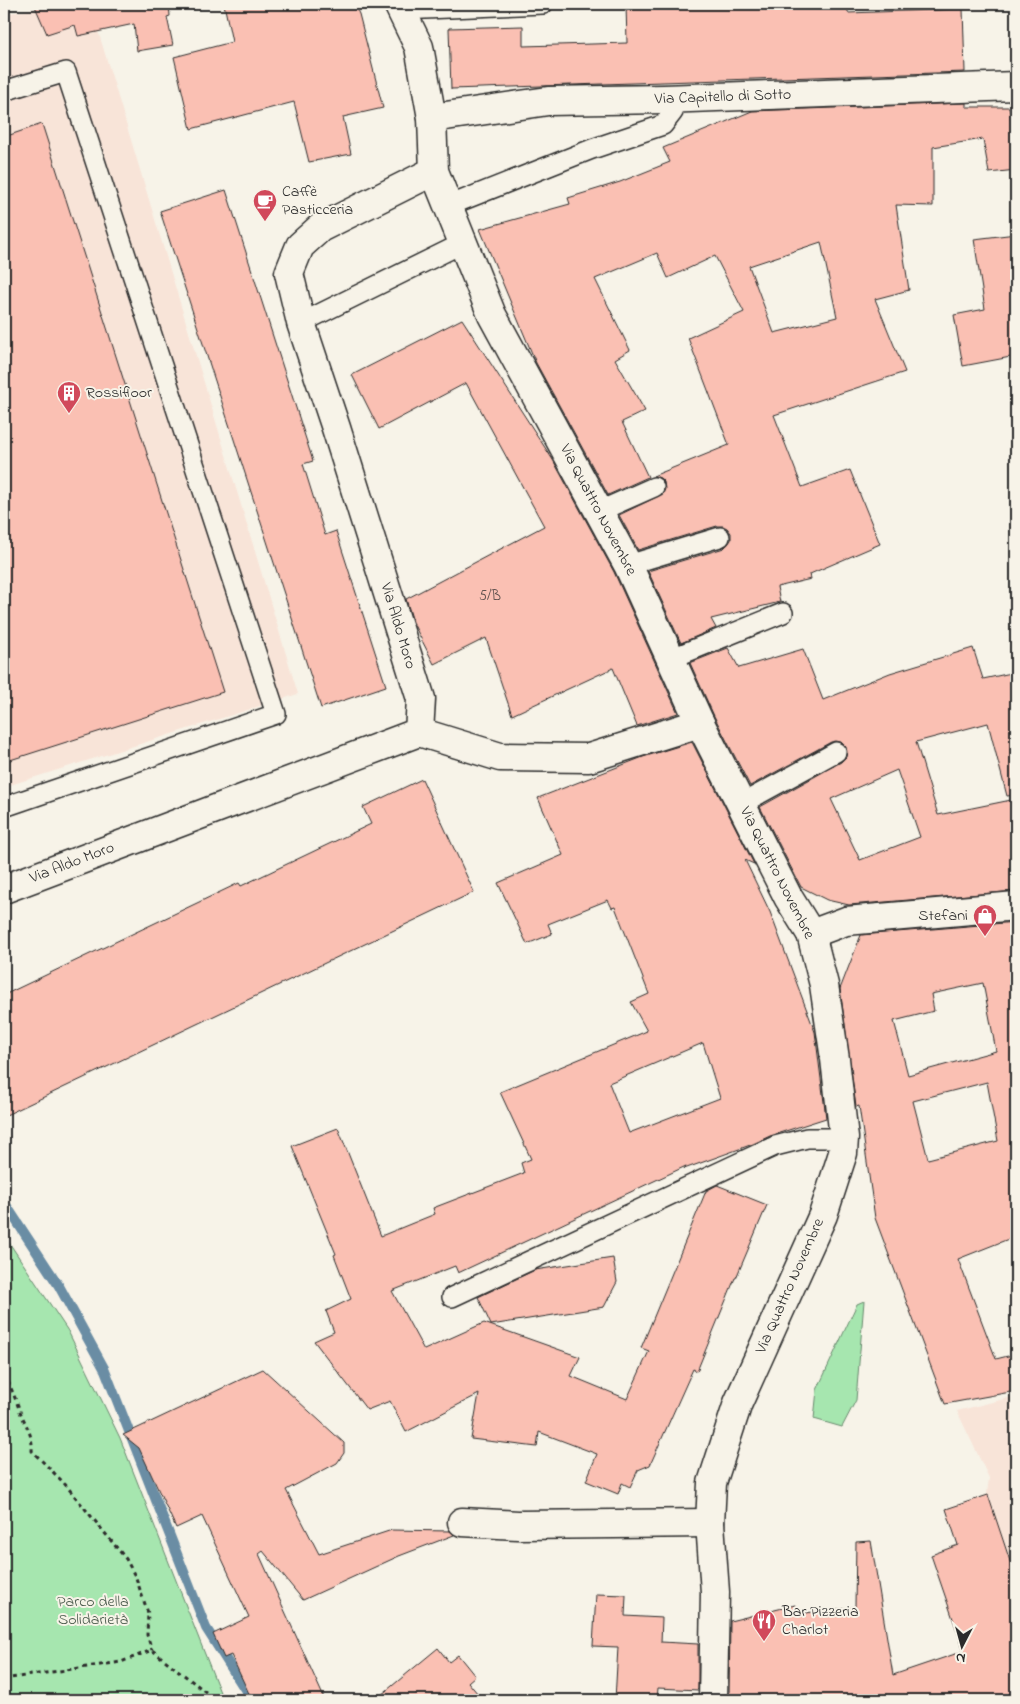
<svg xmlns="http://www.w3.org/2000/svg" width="1020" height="1704" viewBox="0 0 1020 1704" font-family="'Indie Flower',sans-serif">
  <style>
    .built { fill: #f8e4d8 }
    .green { fill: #a6e6af; stroke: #68886d }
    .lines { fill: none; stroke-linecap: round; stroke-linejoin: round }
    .stream { stroke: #6b8da4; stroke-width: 10 }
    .building { fill: #fac0b3; stroke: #2b2b2b; fill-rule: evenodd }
    .service-casing { stroke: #2b2b2b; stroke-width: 22 }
    .pedestrian-casing { stroke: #2b2b2b; stroke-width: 31 }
    .minor-casing { stroke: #2b2b2b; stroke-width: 31 }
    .tertiary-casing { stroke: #2b2b2b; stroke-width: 31 }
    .path { stroke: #2b2b2b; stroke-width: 3; stroke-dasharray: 4 4; stroke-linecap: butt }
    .service { stroke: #f7f3e8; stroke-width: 19 }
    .pedestrian { stroke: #f7f3e8; stroke-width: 28 }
    .minor { stroke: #f7f3e8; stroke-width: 28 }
    .tertiary { stroke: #f7f3e8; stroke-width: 28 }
    .labels { text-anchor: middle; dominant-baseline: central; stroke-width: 4; stroke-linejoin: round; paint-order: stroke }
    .number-label { font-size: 14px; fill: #5f504d }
    .street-label { font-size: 16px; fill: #2b2b2b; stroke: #f7f3e8 }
    .poi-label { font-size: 16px; fill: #2b2b2b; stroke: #f7f3e8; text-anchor: start }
    .park-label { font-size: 16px; fill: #4a5a4c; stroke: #f7f3e8 }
  </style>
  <rect width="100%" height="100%" fill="#f7f3e8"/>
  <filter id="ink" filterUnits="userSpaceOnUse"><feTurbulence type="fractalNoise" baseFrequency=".02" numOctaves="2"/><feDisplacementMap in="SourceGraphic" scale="10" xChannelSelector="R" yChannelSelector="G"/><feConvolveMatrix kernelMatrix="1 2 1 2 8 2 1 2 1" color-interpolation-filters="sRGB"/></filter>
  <g filter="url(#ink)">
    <g class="built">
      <path d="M63 4H90L298 694 4 787V14Z"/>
      <path d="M1016 1396V1666L981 1539 989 1478 957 1411Z"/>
    </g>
    <g class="green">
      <path d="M8 1241 68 1331 120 1438 223 1700H4V1243Z"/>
      <path d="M864 1301 856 1400 842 1427 814 1419 817 1390 857 1304Z"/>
    </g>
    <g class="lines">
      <path class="stream" d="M4 1202 59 1286 105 1370 206 1628 248 1694 253 1700"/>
    </g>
    <g class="building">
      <path d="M34 4H169L170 16 167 17 173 45 137 51 134 24 78 36 75 25 47 34Z"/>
      <path d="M224 4H354L359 14 383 108 343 117 351 154 309 162 294 102 191 129 174 57 232 42Z"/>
      <path d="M626 4H848V13L963 9 965 72 451 89 449 28 523 26V46L627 43Z"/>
      <path d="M966 103V107H1009L1016 146V170L989 173 983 139 933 147V206L896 205 909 290 875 299 905 372 774 415 802 487 850 470 880 544 810 574 811 579 777 587 780 602 711 619 716 628 681 643 648 571 724 548 728 544 731 540V533L727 528 723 526H717L638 550 619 515 663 494 665 489 664 482 660 478 653 476 729 445 688 338 744 312 715 256 668 278 657 253 595 279 630 350 615 359 645 411 622 422 648 477 608 495 536 363 480 229 570 204 568 198 620 182 670 162 663 148 752 111ZM821 242 837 317 774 333 749 266Z"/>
      <path d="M42 124 223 692 4 762V137Z"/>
      <path d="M226 190 313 461 303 464 325 535 336 531 386 686 321 708 160 211Z"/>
      <path d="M1016 234V356L963 366 954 315 985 309 974 239Z"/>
      <path d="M462 319 553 460 614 572 678 713 637 726 613 668 512 715 486 638 434 664 414 625 406 599 544 526 466 383 379 429 352 375Z"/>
      <path d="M728 648 739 668 803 649 823 700 890 673 973 648 983 679 1016 672V795L1007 796 988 723 916 742 938 815 1016 799V891L849 905 827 900 801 887 760 807 841 762 846 757 847 752 846 747 841 742 836 741 831 742 750 786 714 716 690 663ZM897 770 920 837 860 860 831 799Z"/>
      <path d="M692 742 754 864 745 860 770 912 815 1032 826 1118 770 1136 753 1144 684 1169 686 1166 458 1273 455 1266 392 1291 424 1350 484 1323 580 1357 571 1376 627 1399 649 1351 641 1348 706 1191 717 1185 767 1205 736 1278H735L697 1371 693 1369 650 1465 638 1470 630 1487 622 1483 618 1494 586 1481 597 1454 539 1432 537 1447 471 1439 479 1394 406 1432 390 1401 367 1410 314 1341 334 1332 326 1311 351 1299 334 1255 336 1254 292 1146 338 1128 381 1236 435 1214 433 1208 524 1173 521 1163 531 1159 500 1092 647 1031 631 1002 649 994 615 907 612 908 608 900 548 924 552 934 527 944 498 883 563 855 538 798 643 757ZM703 1043 720 1098 629 1133 609 1083Z"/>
      <path d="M422 779 474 892 4 1116V995L239 883 241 886 371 824 363 807Z"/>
      <path d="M1016 922V1236L958 1259 996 1359 1016 1354V1391L945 1404 875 1218 859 1106 856 1107 840 989 861 935ZM983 983 996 1051 908 1075 894 1021 934 1011 931 994ZM987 1082 998 1141 928 1159 913 1101Z"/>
      <path d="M613 1258 617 1282 604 1307 491 1325 478 1297 535 1270Z"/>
      <path d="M263 1369 344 1443V1453L337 1463 286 1490 319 1554 392 1530 450 1531 454 1535 399 1556 303 1600 263 1551 259 1554 325 1700H252L231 1655 224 1658 213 1634 249 1617 202 1516 176 1528 139 1448 123 1435Z"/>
      <path d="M988 1495 1016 1579V1700H729L730 1621 795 1605 797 1614 855 1607 856 1542 871 1541 893 1675 964 1651 931 1555 958 1545 946 1509Z"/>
      <path d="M596 1594 626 1595 625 1616 662 1618 661 1642 698 1644V1690L658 1688 657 1700H615L618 1647 593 1646Z"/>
      <path d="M438 1648 449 1662 458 1655 475 1676 468 1682 483 1700H375Z"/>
    </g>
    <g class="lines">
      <g class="service-casing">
        <g id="service">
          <path d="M401 10 543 4"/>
          <path d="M4 91 66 72 276 714 4 807"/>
          <path d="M448 206 592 149 663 125 673 112 664 99"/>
          <path d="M301 323 463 243"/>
          <path d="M611 506 654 487"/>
          <path d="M628 565 720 537"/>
          <path d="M670 659 783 613"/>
          <path d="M741 804 836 752"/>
          <path d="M452 1297 775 1146 807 1138H844"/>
        </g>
      </g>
      <g class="pedestrian-casing">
        <path id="pedestrian" d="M419 732 500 757 589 758 700 723"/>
      </g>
      <g class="minor-casing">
        <g id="minor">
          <path d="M4 889 419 732 421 699 336 428 301 323 289 273 300 246 320 228 434 171"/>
          <path d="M811 934 846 921 1016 906"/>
          <path d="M462 1522 518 1525 710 1523"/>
        </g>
      </g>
      <g class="tertiary-casing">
        <g id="tertiary">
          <path d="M398 4 419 47 432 118 434 171 492 315 628 565 700 723 788 897 811 934 824 985 835 1059 844 1138 843 1153 823 1215 738 1403 712 1483 710 1523 715 1592 713 1700"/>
          <path d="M432 118 548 101 664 99 1016 86"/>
        </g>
      </g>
      <g class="path">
        <path d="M4 1374C11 1387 16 1400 21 1414 27 1427 33 1436 32 1451L64 1483 126 1559 136 1578 148 1613 147 1635 152 1650"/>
        <path d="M1014 1436 1016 1435"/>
        <path d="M4 1679 121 1662 152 1650 216 1700"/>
      </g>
      <use href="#service" class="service"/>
      <use href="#pedestrian" class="pedestrian"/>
      <use href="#minor" class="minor"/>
      <use href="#tertiary" class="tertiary"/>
    </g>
  </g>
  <defs>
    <g id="cafe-pin" transform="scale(1.25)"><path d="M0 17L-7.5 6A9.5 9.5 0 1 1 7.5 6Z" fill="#d1495b" stroke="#f7f3e8"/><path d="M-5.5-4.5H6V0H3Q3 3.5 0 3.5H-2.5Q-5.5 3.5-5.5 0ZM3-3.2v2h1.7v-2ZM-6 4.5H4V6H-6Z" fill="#fff"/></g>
    <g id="building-pin" transform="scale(1.25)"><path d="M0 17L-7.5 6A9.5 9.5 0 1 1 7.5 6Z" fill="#d1495b" stroke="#f7f3e8"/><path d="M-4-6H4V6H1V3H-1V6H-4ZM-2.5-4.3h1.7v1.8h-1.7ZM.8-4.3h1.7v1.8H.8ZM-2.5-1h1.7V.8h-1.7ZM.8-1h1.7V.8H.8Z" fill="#fff"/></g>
    <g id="shop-pin" transform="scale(1.25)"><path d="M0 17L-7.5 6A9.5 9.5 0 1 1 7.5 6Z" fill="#d1495b" stroke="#f7f3e8"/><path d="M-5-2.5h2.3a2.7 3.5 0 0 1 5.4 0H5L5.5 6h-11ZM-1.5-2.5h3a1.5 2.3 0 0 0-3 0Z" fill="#fff"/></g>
    <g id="restaurant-pin" transform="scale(1.25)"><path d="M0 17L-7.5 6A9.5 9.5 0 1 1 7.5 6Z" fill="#d1495b" stroke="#f7f3e8"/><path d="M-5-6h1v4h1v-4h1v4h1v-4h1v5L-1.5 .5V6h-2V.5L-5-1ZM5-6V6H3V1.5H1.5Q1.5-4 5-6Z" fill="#fff"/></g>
  </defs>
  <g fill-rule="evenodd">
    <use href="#cafe-pin" x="265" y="201"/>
    <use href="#building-pin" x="69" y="393"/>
    <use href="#shop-pin" x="985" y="916"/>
    <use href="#restaurant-pin" x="764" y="1621"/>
  </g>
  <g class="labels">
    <g class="number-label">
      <text x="490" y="596">5/B</text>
    </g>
    <g class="street-label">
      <text transform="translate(723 97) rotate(-2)">Via Capitello di Sotto</text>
      <text transform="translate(598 510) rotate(62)">Via Quattro Novembre</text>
      <text transform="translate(398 626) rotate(73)">Via Aldo Moro</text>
      <text transform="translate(72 863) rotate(-21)">Via Aldo Moro</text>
      <text transform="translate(777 873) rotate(63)">Via Quattro Novembre</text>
      <text transform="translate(790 1286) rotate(-66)">Via Quattro Novembre</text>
    </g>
    <g class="poi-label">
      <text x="282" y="192">Caffè<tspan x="282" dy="18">Pasticceria</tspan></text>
      <text x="86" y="393">Rossifloor</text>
      <text x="968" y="916" text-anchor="end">Stefani</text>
      <text x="782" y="1612">Bar Pizzeria<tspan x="782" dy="18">Charlot</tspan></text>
    </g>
    <g class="park-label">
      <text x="93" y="1602">Parco della<tspan x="93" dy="18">Solidarietà</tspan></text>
    </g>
  </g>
  <rect width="1020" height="1704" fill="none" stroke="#f7f3e8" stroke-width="20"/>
  <rect x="10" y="10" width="1000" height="1684" fill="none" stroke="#2b2b2b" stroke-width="2" filter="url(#ink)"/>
  <g transform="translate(962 1646) rotate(186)" stroke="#f7f3e8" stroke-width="4" paint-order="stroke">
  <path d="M0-4L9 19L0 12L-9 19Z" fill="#2b2b2b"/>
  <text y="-8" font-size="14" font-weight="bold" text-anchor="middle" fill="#2b2b2b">N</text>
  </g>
</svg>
